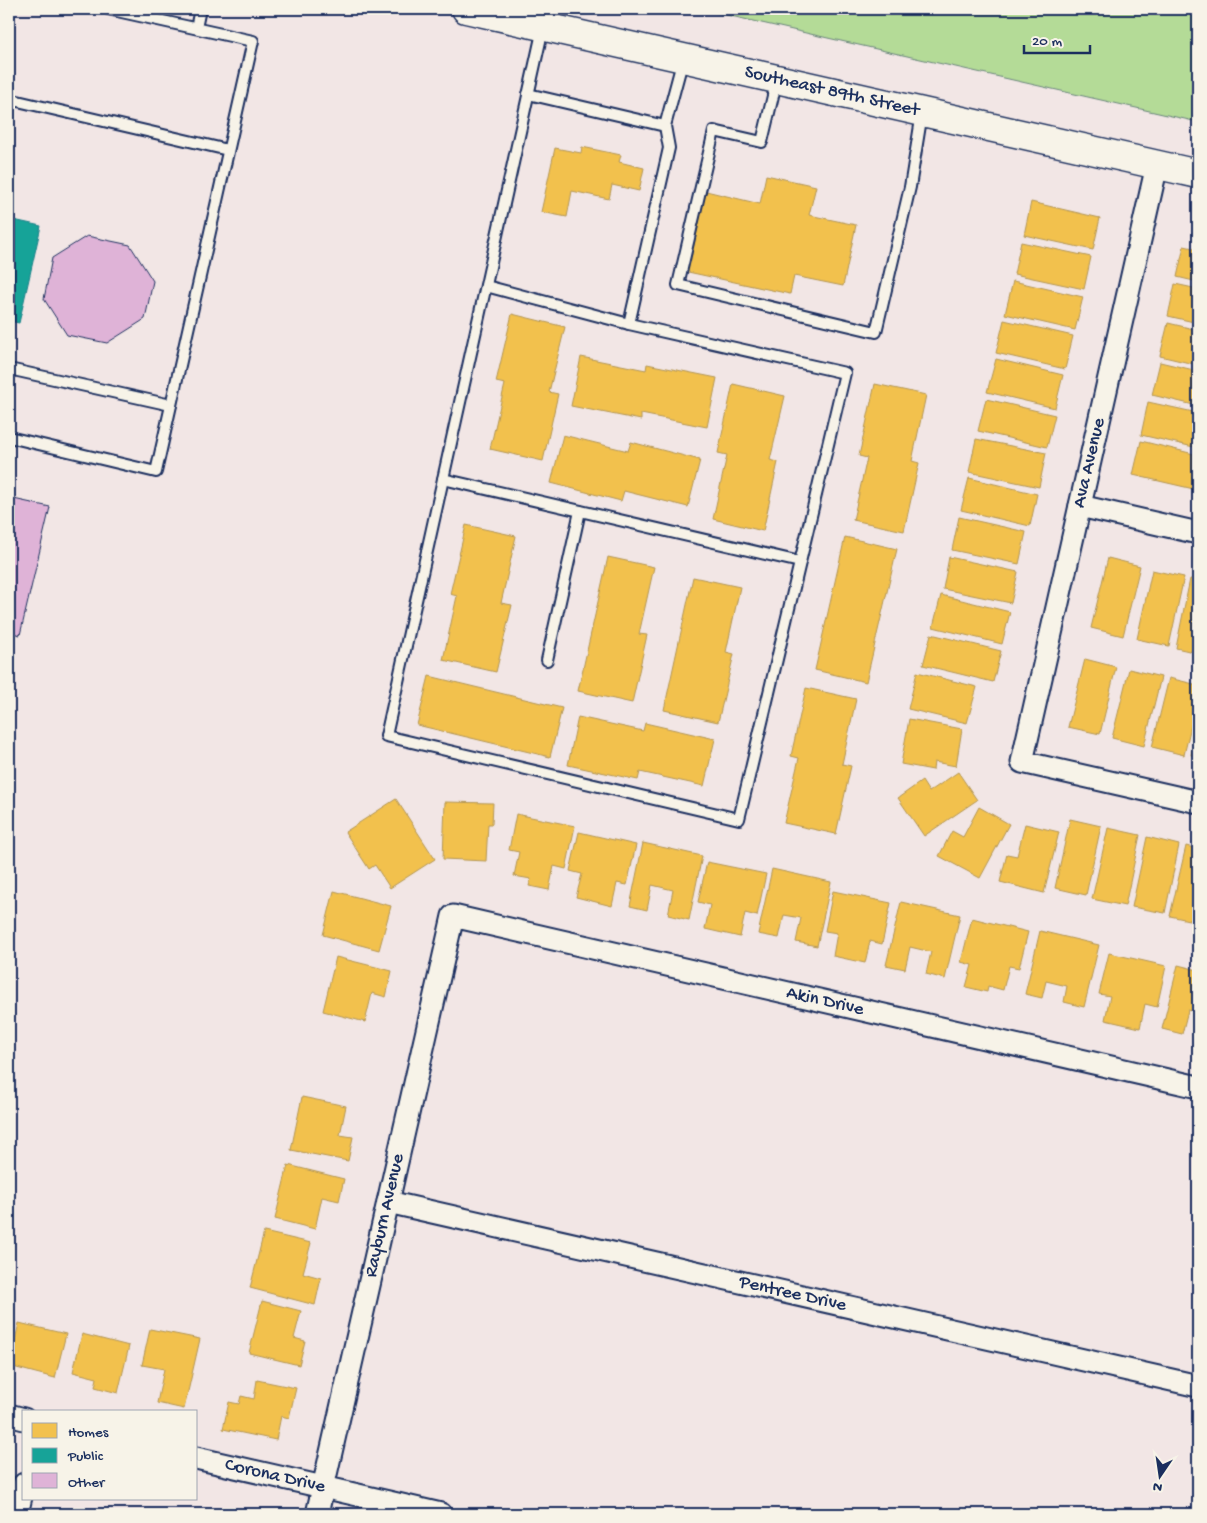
<svg xmlns="http://www.w3.org/2000/svg" width="1207" height="1523" viewBox="0 0 1207 1523" font-family="'Gochi Hand',sans-serif">
  <style>
    .green { fill: #b4db97; stroke: #68857a }
    .homes { fill: #f2c14e; stroke: #b29553 }
    .public { fill: #17a398; stroke: #188087 }
    .building { fill: #dfb3d7; stroke: #1b2f5e }
    .lines { fill: none; stroke-linecap: round; stroke-linejoin: round }
    .lane-casing { stroke: #1b2f5e; stroke-width: 14 }
    .street-casing { stroke: #1b2f5e; stroke-width: 25 }
    .secondary-casing { stroke: #1b2f5e; stroke-width: 31 }
    .lane { stroke: #f7f3e8; stroke-width: 10 }
    .street { stroke: #f7f3e8; stroke-width: 21 }
    .secondary { stroke: #f7f3e8; stroke-width: 28 }
    .labels { text-anchor: middle; dominant-baseline: central; stroke-width: 5; stroke-linejoin: round; paint-order: stroke }
    .street-label { font-size: 19px; fill: #1b2f5e; stroke: #f7f3e8 }
  </style>
  <rect width="100%" height="100%" fill="#f2e6e5"/>
  <filter id="ink" filterUnits="userSpaceOnUse"><feTurbulence type="fractalNoise" baseFrequency=".02" numOctaves="2"/><feDisplacementMap in="SourceGraphic" scale="10" xChannelSelector="R" yChannelSelector="G"/><feConvolveMatrix kernelMatrix="1 2 1 2 8 2 1 2 1" color-interpolation-filters="sRGB"/></filter>
  <g filter="url(#ink)">
    <path class="green" d="M700 9H1198V122Z"/>
    <g class="homes">
      <path d="M582 147 621 155 619 162 644 168 639 191 612 185 609 199 572 191 567 217 541 212 555 148 581 153Z"/>
      <path d="M766 175 816 186 809 215 856 225 843 286 794 276 790 294 688 272 706 191 760 204Z"/>
      <path d="M1031 202 1100 218 1093 250 1024 235Z"/>
      <path d="M1021 242 1091 257 1084 289 1014 274Z"/>
      <path d="M1184 246 1198 249V282L1177 277Z"/>
      <path d="M1013 281 1083 297 1075 330 1005 314Z"/>
      <path d="M1175 284 1198 289V323L1168 316Z"/>
      <path d="M512 314 565 327 549 392 558 394 543 461 490 449 505 384 496 382Z"/>
      <path d="M1004 320 1073 336 1065 369 996 353Z"/>
      <path d="M1168 323 1198 330V365L1160 356Z"/>
      <path d="M581 357 646 370 647 364 717 378 707 427 641 414V420L571 406Z"/>
      <path d="M996 359 1063 375 1055 408 987 392Z"/>
      <path d="M1160 362 1198 371V406L1152 395Z"/>
      <path d="M733 384 785 396 770 460 778 462 763 531 713 519 727 455 718 453Z"/>
      <path d="M875 384 926 395 912 461 919 463 904 531 853 520 867 458 859 456Z"/>
      <path d="M986 399 1055 415 1047 447 978 431Z"/>
      <path d="M1148 402 1198 413V448L1141 435Z"/>
      <path d="M563 435 628 451 631 442 700 460 688 507 624 491 621 501 551 483Z"/>
      <path d="M976 439 1046 453 1039 487 969 472Z"/>
      <path d="M1141 441 1198 455V490L1133 475Z"/>
      <path d="M969 478 1037 494 1030 526 961 510Z"/>
      <path d="M959 517 1026 532 1019 564 952 550Z"/>
      <path d="M466 525 516 536 501 603 512 605 496 672 443 660 457 596 450 594Z"/>
      <path d="M845 537 897 549 866 682 815 670Z"/>
      <path d="M608 557 654 567 639 634 647 635 632 703 578 691Z"/>
      <path d="M949 557 1018 572 1011 603 943 589Z"/>
      <path d="M1108 558 1140 566 1123 636 1091 628Z"/>
      <path d="M1152 570 1184 577 1169 646 1137 639Z"/>
      <path d="M693 577 740 587 726 652 734 654 718 722 664 710Z"/>
      <path d="M1190 579 1198 580V653L1176 648Z"/>
      <path d="M941 595 1010 612 1002 644 933 627Z"/>
      <path d="M931 634 1001 651 993 682 923 665Z"/>
      <path d="M1085 659 1116 667 1100 734 1068 727Z"/>
      <path d="M1129 669 1161 677 1144 746 1112 738Z"/>
      <path d="M917 672 977 687 967 723 908 709Z"/>
      <path d="M429 676 562 708 550 757 417 725Z"/>
      <path d="M1169 678 1198 685V697L1184 755 1152 747Z"/>
      <path d="M806 688 856 699 842 764 851 766 836 834 784 823 799 758 791 756Z"/>
      <path d="M578 717 643 731 645 723 715 739 704 786 640 772 638 780 568 765Z"/>
      <path d="M909 719 962 729 956 766 934 762 933 770 901 764Z"/>
      <path d="M1198 726V757L1191 755Z"/>
      <path d="M958 772 977 800 924 836 898 798 922 781 929 792Z"/>
      <path d="M396 799 435 859 390 888 375 865 369 869 345 832Z"/>
      <path d="M445 802 493 803 492 824H488L486 861 443 859Z"/>
      <path d="M979 807 1009 824 980 878 939 856 952 831 963 837Z"/>
      <path d="M516 814 575 826 566 869 554 866 549 890 529 886 531 879 514 876 519 852 509 850Z"/>
      <path d="M1070 819 1101 826 1086 895 1055 888Z"/>
      <path d="M1025 824 1059 832 1044 893 1000 882 1007 854 1017 856Z"/>
      <path d="M1108 828 1140 835 1125 906 1092 899Z"/>
      <path d="M579 832 636 845 627 885 617 883 612 906 576 897 582 874 570 871Z"/>
      <path d="M1147 837 1179 845 1165 913 1132 907Z"/>
      <path d="M643 843 702 856 689 920 668 915 673 890 652 885 647 910 630 906Z"/>
      <path d="M1186 846 1198 849V922L1170 916Z"/>
      <path d="M707 862 766 874 757 916 745 913 740 937 705 929 710 905 698 902Z"/>
      <path d="M772 869 831 882 817 946 796 942 801 918 784 915 779 938 758 934Z"/>
      <path d="M334 891 391 906 379 950 323 935Z"/>
      <path d="M833 891 891 903 882 944 870 941 865 963 833 956 837 933 825 931Z"/>
      <path d="M901 902 960 915 945 979 926 974 931 952 910 947 905 969 886 965Z"/>
      <path d="M972 918 1028 932 1019 968 1009 966 1003 990 988 986 987 992 966 987 972 965 961 962Z"/>
      <path d="M1040 931 1099 945 1084 1007 1064 1002 1067 986 1046 981 1042 998 1025 994Z"/>
      <path d="M1109 953 1166 966 1157 1007 1145 1004 1140 1028 1105 1020 1110 996 1099 994Z"/>
      <path d="M336 957 392 971 386 997 372 993 365 1022 323 1011Z"/>
      <path d="M1178 965 1198 970V1012L1188 1010 1182 1034 1162 1029Z"/>
      <path d="M302 1097 346 1106 340 1135 353 1137 348 1161 291 1150Z"/>
      <path d="M288 1165 344 1179 339 1201 322 1197 315 1229 275 1219Z"/>
      <path d="M264 1232 311 1243 303 1273 321 1278 315 1305 250 1288Z"/>
      <path d="M262 1301 301 1311 294 1338 305 1341 299 1365 249 1353Z"/>
      <path d="M19 1323 66 1334 55 1378 9 1366Z"/>
      <path d="M150 1329 200 1339 184 1409 157 1403 164 1369 142 1365Z"/>
      <path d="M82 1334 129 1346 118 1393 95 1387 97 1378 73 1372Z"/>
      <path d="M257 1380 296 1388 289 1418 281 1416 276 1440 223 1429 229 1402 239 1404 241 1396 254 1399Z"/>
    </g>
    <path class="public" d="M9 219 41 226 19 323 9 321Z"/>
    <g class="building">
      <path d="M87 236 130 245 153 281 145 319 107 343 67 335 44 299 52 258Z"/>
      <path d="M9 498 50 507 20 635 9 632Z"/>
    </g>
    <g class="lines">
      <g class="lane-casing">
        <g id="lane">
          <path d="M196 28 200 9"/>
          <path d="M543 28 386 736 739 819 845 373 629 324 669 148 665 126 683 59"/>
          <path d="M777 79 762 142 714 131 678 285 876 332 910 187 922 113"/>
          <path d="M528 94 665 126"/>
          <path d="M9 99 228 150"/>
          <path d="M486 286 629 324"/>
          <path d="M9 369 171 405"/>
          <path d="M9 437 156 472 253 41 108 9"/>
          <path d="M443 479 800 562"/>
          <path d="M547 660 580 511"/>
        </g>
      </g>
      <g class="street-casing">
        <g id="street">
          <path d="M1157 165 1022 762 1198 802"/>
          <path d="M1080 506 1198 533"/>
          <path id="s1" d="M388 1202 1198 1386"/>
          <path d="M9 1415 24 1419"/>
          <path id="s2" d="M196 1458 441 1514"/>
          <path d="M17 1514 24 1484"/>
          <path id="s3" d="M317 1514 453 916 1198 1087"/>
        </g>
      </g>
      <g class="secondary-casing">
        <g id="secondary">
          <path id="s4" d="M466 9 1198 174"/>
        </g>
      </g>
      <use href="#lane" class="lane"/>
      <use href="#street" class="street"/>
      <use href="#secondary" class="secondary"/>
    </g>
  </g>
  <g class="labels">
    <g class="street-label">
      <text stroke="none"><textPath href="#s4" startOffset="375">Southeast 89th Street</textPath></text>
      <text transform="translate(1090 463) rotate(-77)">Ava Avenue</text>
      <text stroke="none"><textPath href="#s3" startOffset="995">Akin Drive</textPath></text>
      <text stroke="none"><textPath href="#s3" startOffset="306">Rayburn Avenue</textPath></text>
      <text stroke="none"><textPath href="#s1" startOffset="415">Pentree Drive</textPath></text>
      <text stroke="none"><textPath href="#s2" startOffset="81">Corona Drive</textPath></text>
    </g>
  </g>
  <rect width="1207" height="1523" fill="none" stroke="#f7f3e8" stroke-width="30"/>
  <rect x="15" y="15" width="1177" height="1493" fill="none" stroke="#1b2f5e" stroke-width="2" filter="url(#ink)"/>
  <rect x="22" y="1410" width="175" height="90" fill="#f7f3e8" stroke="#9fa5b1"/>
  <rect x="32" y="1423" width="25" height="15" fill="#f2c14e" stroke="#9fa5b1"/>
  <text x="68" y="1436" font-size="15" fill="#1b2f5e">Homes</text>
  <rect x="32" y="1448" width="25" height="15" fill="#17a398" stroke="#9fa5b1"/>
  <text x="68" y="1460" font-size="15" fill="#1b2f5e">Public</text>
  <rect x="32" y="1473" width="25" height="15" fill="#dfb3d7" stroke="#9fa5b1"/>
  <text x="68" y="1486" font-size="15" fill="#1b2f5e">Other</text>
  <g transform="translate(1160 1476) rotate(193)" stroke="#f7f3e8" stroke-width="4" paint-order="stroke">
  <path d="M0-4L9 19L0 12L-9 19Z" fill="#1b2f5e"/>
  <text y="-8" font-size="14" font-weight="bold" text-anchor="middle" fill="#1b2f5e">N</text>
  </g>
  <path d="M1024 45v8h66v-8" fill="none" stroke="#1b2f5e" stroke-width="2.5"/>
  <text x="1032" y="45" font-size="15" fill="#1b2f5e" stroke="#f7f3e8" stroke-width="4" paint-order="stroke">20 m</text>
</svg>
